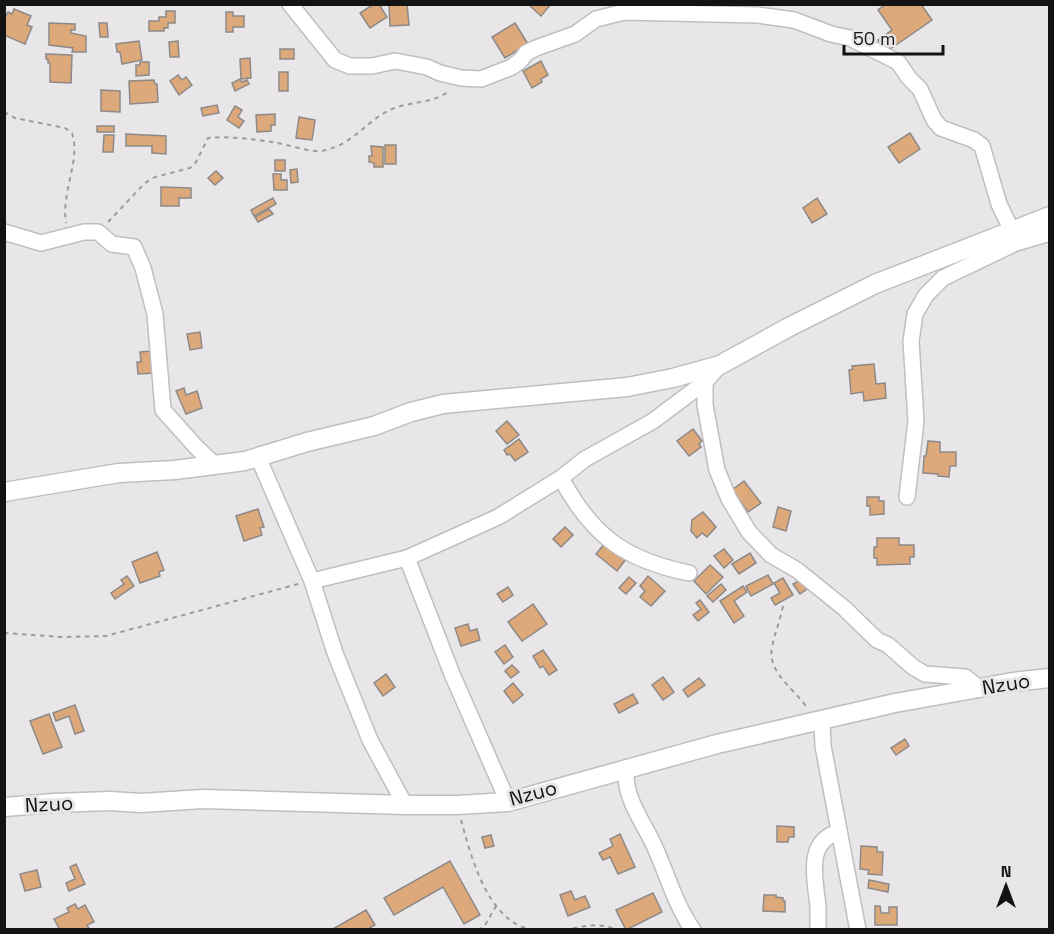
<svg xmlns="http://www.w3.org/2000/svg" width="1054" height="934" viewBox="0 0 1054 934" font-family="'Space Grotesk',sans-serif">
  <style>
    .building { fill: #dea97a; stroke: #8c8987; stroke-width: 1.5 }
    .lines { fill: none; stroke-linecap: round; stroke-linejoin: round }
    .minor-casing { stroke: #c0bec1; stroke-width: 18 }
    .tertiary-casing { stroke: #c0bec1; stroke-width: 21 }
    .path { stroke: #9e9b9e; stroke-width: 2; stroke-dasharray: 4.5 4.5; stroke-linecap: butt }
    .minor { stroke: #fff; stroke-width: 15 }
    .tertiary { stroke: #fff; stroke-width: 18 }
    .labels { text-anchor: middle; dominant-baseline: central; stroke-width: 6; stroke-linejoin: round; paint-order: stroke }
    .street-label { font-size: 20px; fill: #141314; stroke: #e9e6ea }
  </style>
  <rect width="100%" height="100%" fill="#e9e6ea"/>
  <g class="building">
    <path d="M374 4H379L387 17 370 28 360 13Z"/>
    <path d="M389 4H407L409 25 390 26Z"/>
    <path d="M528 4H551L541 16Z"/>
    <path d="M886 4H921L932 20 886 52 878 40 892 30 878 10Z"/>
    <path d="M14 9 31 16 27 25 32 27 25 44 4 35V20L8 12 12 14Z"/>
    <path d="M166 11H175V23H168V28H164V31H149V21H159V17H166Z"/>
    <path d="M226 12H233V16H244V27H233V32H226Z"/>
    <path d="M49 23 75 24V30H71V33L86 36V52H72L73 48 49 45Z"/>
    <path d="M99 23H107L108 37H100Z"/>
    <path d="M515 23 528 44 505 58 492 37Z"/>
    <path d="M139 41 142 60 122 64 120 52H117L116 44Z"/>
    <path d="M178 41 179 57H170L169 42Z"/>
    <rect x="280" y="49" width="14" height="10"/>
    <path d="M46 54 72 55 71 83 50 82V63H48V59H46Z"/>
    <path d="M250 58 251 78 241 79 240 59Z"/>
    <path d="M541 61 548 75 541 79 542 82 532 88 523 71Z"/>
    <path d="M140 62H149V75L136 76V65H140Z"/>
    <rect x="279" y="72" width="9" height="19"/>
    <path d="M178 75 182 80 186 77 192 85 179 95 170 81Z"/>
    <path d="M240 79 242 82 247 80 249 84 235 91 232 83Z"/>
    <path d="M154 80 155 84H157L158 102 130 104 129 81Z"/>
    <path d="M101 90 120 91V112L101 111Z"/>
    <path d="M217 105 219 113 203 116 201 108Z"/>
    <path d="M235 106 242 110 238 117 244 121 239 128 227 120Z"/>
    <path d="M275 114V125H271V131L257 132 256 115Z"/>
    <path d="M299 117 315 120 312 140 296 138Z"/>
    <rect x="97" y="126" width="17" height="6"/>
    <path d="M910 133 920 149 899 163 888 147Z"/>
    <path d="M126 134 166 136V154L152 153V146H126Z"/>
    <path d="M104 135H114L113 152H103Z"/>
    <rect x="385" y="145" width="11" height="19"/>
    <path d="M371 146 383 147V167H374V163L369 162V156H372Z"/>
    <rect x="275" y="160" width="10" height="11"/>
    <path d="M297 169 298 182 291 183 290 170Z"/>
    <path d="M216 171 223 178 215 185 208 178Z"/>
    <path d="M273 174H281V180H287V190H274Z"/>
    <path d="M161 187 191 188V198H179V206H161Z"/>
    <path d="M273 198 276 204 254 216 251 210Z"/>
    <path d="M817 198 827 214 812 223 803 208Z"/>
    <path d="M269 209 273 214 258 222 255 217Z"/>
    <path d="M200 332 202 348 190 350 187 334Z"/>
    <path d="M152 351 154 373 138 374 137 362H141L140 352Z"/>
    <path d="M874 364 876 384 885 383 886 398 864 401 863 392 851 394 849 370 853 369 852 366Z"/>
    <path d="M184 388 186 395 197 391 202 408 186 414 176 391Z"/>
    <path d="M507 421 519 435 507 444 496 431Z"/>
    <path d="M693 429 702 441 699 444 701 447 689 456 677 441Z"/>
    <path d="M519 439 528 452 515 461 510 454 507 455 504 450Z"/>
    <path d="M928 441 940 442V452H956V466H950L949 477 938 476V474L923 473 924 456H926Z"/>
    <path d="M744 481 761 503 748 512 732 490Z"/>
    <path d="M867 497H879V501H884V514L870 515V506H867Z"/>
    <path d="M778 507 791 511 786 531 773 527Z"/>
    <path d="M258 509 264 527 260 528 262 535 244 541 236 516Z"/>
    <path d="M703 512 716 527 707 537 702 533 697 538 691 531 692 520Z"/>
    <path d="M565 527 573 535 561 547 553 539Z"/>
    <path d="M877 538H899V545H914V557H910V564L877 565V558H874V547H877Z"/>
    <path d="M606 542 626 559 617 571 596 554Z"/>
    <path d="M724 549 733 560 724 568 714 556Z"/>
    <path d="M157 552 164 570 159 572 160 576 140 583 132 562Z"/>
    <path d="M750 553 756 563 739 574 732 564Z"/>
    <path d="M710 565 723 577 706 594 694 581Z"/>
    <path d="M768 575 773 584 751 596 746 586Z"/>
    <path d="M127 576 134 586 115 599 111 593 124 584 121 580Z"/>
    <path d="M648 576 665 591 651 606 640 597 645 591 640 586Z"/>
    <path d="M629 577 636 583 626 594 619 588Z"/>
    <path d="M783 578 793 595 775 605 771 598 780 593 774 583Z"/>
    <path d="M800 580 807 589 800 594 793 584Z"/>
    <path d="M721 584 726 590 713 602 707 596Z"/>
    <path d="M743 586 747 592 734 601 744 616 734 623 720 601Z"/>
    <path d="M508 587 513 595 503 602 497 594Z"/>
    <path d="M700 600 709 612 698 621 693 615 701 609 696 603Z"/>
    <path d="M533 604 547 624 522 641 508 622Z"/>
    <path d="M468 624 470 631 477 629 480 640 461 646 455 628Z"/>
    <path d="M505 645 513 657 504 664 495 652Z"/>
    <path d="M543 650 557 670 549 675 543 666 540 668 533 656Z"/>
    <path d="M512 665 519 672 511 678 505 671Z"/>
    <path d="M386 674 395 687 383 696 374 683Z"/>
    <path d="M663 677 674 692 663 700 652 685Z"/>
    <path d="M699 678 705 685 688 697 683 690Z"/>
    <path d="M513 683 523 695 513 703 504 691Z"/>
    <path d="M633 694 638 703 619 713 614 704Z"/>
    <path d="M75 705 84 731 75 734 69 716 56 721 53 713Z"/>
    <path d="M49 714 62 747 43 754 30 721Z"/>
    <path d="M905 739 909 746 896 755 891 748Z"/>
    <path d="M777 826 794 827V837H789L788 842H777Z"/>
    <path d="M620 834 635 867 618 874 610 857 603 860 599 853 613 846 610 839Z"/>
    <path d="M491 835 494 846 485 848 482 837Z"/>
    <path d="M861 846 877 847V852H883L882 875 868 874 869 870 860 869Z"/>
    <path d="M450 861 480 915 464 924 443 887 394 915 384 898Z"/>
    <path d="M76 864 85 884 69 891 66 883 75 879 70 867Z"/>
    <path d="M37 870 41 887 25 891 20 874Z"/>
    <path d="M869 880 889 884 888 892 868 888Z"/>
    <path d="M571 891 575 900 585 896 590 907 568 916 560 895Z"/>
    <path d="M653 893 662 912 626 930 616 910Z"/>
    <path d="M764 895H776V897L783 898V901H785V912L763 911Z"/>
    <path d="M75 904 78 909 85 905 94 922 87 925 90 930H60L54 919 69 912 67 908Z"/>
    <path d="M875 906H880L881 913H889V907H897V925H875Z"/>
    <path d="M366 910 375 925 366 930H331Z"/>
  </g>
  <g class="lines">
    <g class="minor-casing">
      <g id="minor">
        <path d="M290 4 335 60 350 66H372L395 61 427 67 440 73 461 78 481 79 512 67 521 60 526 53 536 48 575 34 596 19 624 12 758 15 794 20 831 34 850 38 898 62 909 78 920 89 934 120 941 128 974 140 982 146 999 204 1012 231"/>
        <path d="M4 232 41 243 84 232H98L112 244 134 247 143 268 155 314 163 410 197 448 215 465"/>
        <path d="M705 382V405L717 470 729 499 749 532 771 555 797 570 844 608 877 640 888 645 913 667 925 674 965 677 979 688"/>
        <path d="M258 457 312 581 335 653 370 740 405 805"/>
        <path d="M561 478C592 536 625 560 689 573"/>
        <path d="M907 497 916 421 911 341 915 314 926 295 943 278 1016 243 1050 233"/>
        <path d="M407 558 452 674 508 802"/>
        <path d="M312 581 407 558 498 517 561 478 585 459 653 421 705 382 720 365"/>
        <path d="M822 720 823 746 858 930"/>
        <path d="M626 768C624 797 640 817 652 841 666 870 674 903 693 930"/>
        <path d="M818 930C818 922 818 913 818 906 815 879 805 841 839 832"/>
      </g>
    </g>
    <g class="tertiary-casing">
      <g id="tertiary">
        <path d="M4 492 119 473 175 470 245 461 307 442 374 426 411 412 443 404 627 387 673 378 720 365 789 327 875 284 1050 216"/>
        <path d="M4 807 54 803 110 801 141 803 203 799 405 805H457L508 802 717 744 895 703 1013 682 1050 678"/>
      </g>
    </g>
    <g class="path">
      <path d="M4 112 15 118 65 128 72 133C81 159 61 193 66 223"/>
      <path d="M108 222 145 183 155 177 190 168 196 162 208 138C228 136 252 139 272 142 289 144 310 154 326 150 355 143 368 119 392 109 411 101 432 104 449 91"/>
      <path d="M783 606C780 620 775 633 772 647 767 673 795 689 808 709"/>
      <path d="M4 633 62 637 106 636 298 584"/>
      <path d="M461 820C471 856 487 921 532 930"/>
      <path d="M478 930 484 927 496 906"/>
      <path d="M564 930C582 927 598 921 616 930"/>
    </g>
    <use href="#minor" class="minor"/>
    <use href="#tertiary" class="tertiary"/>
  </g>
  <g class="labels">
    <g class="street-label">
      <text transform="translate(1006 684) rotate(-9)">Nzuo</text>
      <text transform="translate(533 793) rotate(-15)">Nzuo</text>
      <text transform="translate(49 804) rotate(-3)">Nzuo</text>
    </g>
  </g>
  <rect width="1054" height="934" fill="none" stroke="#141314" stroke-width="12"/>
  <g transform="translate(1006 886)" stroke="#e9e6ea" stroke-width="4.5" paint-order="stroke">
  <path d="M0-4.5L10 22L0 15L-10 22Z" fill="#141314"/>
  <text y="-9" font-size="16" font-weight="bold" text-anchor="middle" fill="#141314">N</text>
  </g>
  <path d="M844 45v9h99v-9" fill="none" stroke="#141314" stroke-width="3"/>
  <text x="853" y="45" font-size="18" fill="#141314" stroke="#e9e6ea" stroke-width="4.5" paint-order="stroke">50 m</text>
</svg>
